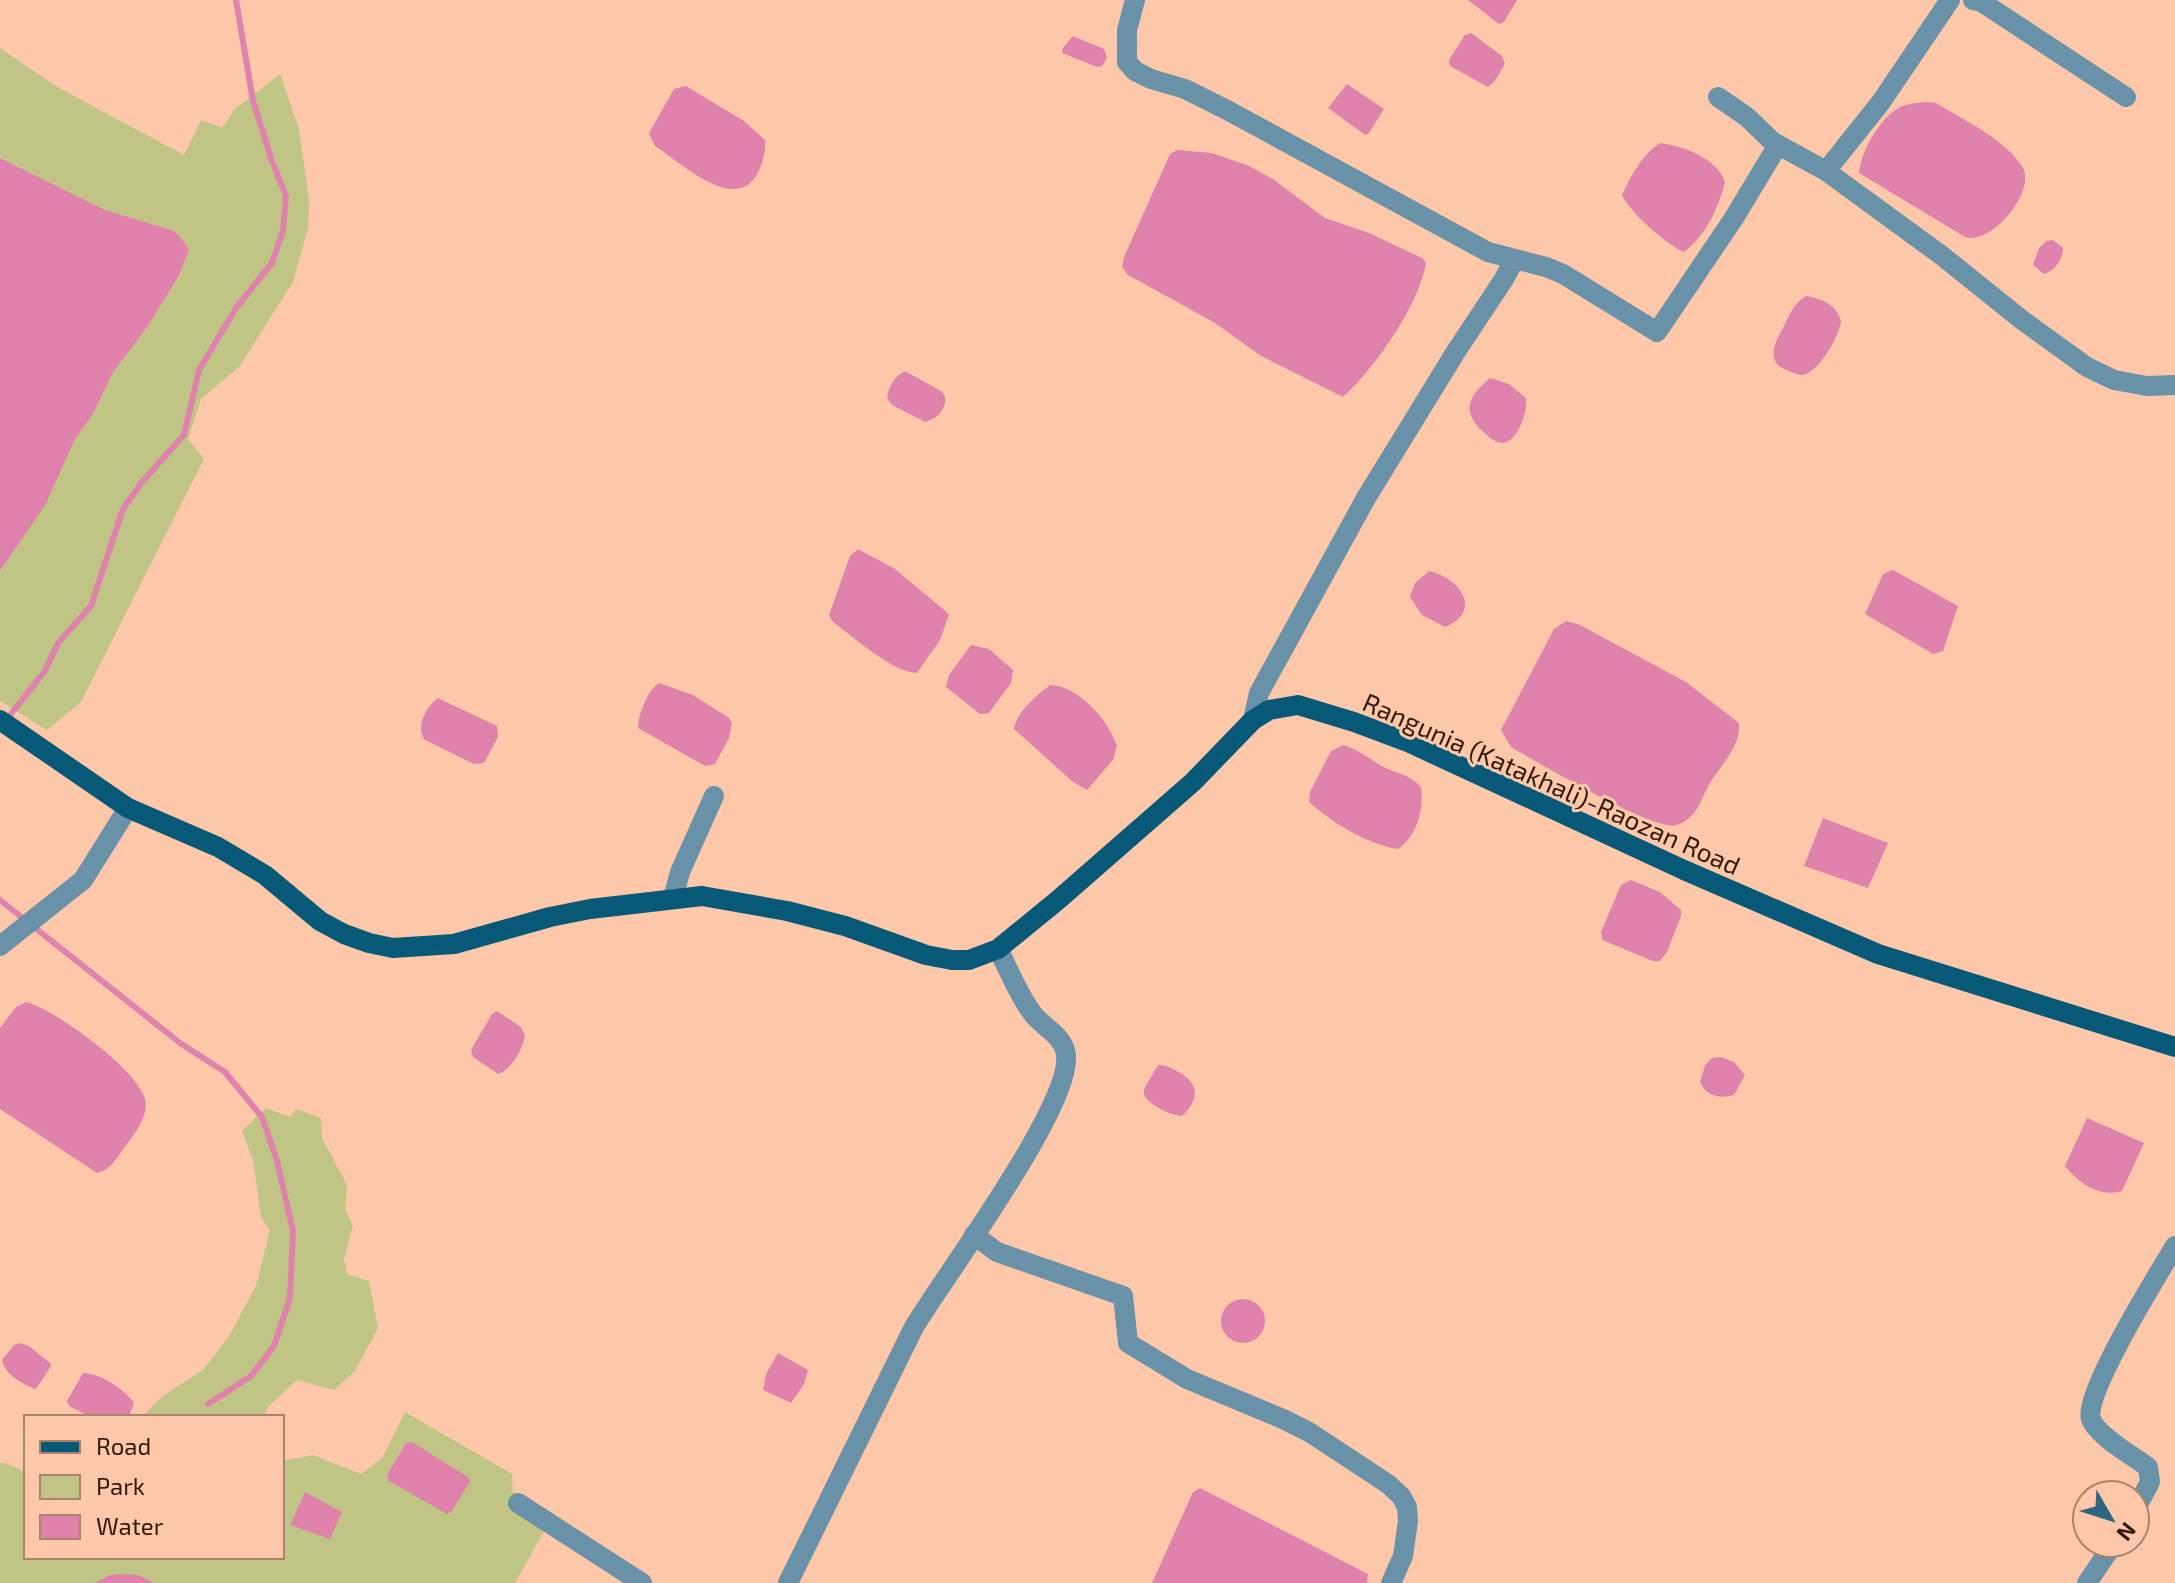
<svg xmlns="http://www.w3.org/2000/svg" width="2175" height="1583" viewBox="0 0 2175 1583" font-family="'Exo 2',sans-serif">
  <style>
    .green { fill: #c0c585 }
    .water { fill: #df82ac }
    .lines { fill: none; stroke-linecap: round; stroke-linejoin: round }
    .stream { stroke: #df82ac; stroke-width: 6 }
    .minor { stroke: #6992a8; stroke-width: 20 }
    .major { stroke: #085877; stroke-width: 20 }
    .labels { text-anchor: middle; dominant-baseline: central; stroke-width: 6; stroke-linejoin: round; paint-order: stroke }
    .street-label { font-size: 26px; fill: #321a0b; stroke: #fcc8a9 }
  </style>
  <rect width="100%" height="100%" fill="#fcc8a9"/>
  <g class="green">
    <path d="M0 48 59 88 184 155 201 120 222 128 235 109 280 74 299 129 309 200 308 228 293 282 239 367 201 399 188 439 204 459 81 702 47 730 0 701V571L46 504 74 441 94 412 112 374 148 326 180 275 189 249 175 231 105 210 0 158Z"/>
    <path d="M266 1108 290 1117 296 1109 321 1118 322 1138 347 1185 345 1210 353 1225 344 1259 347 1274 369 1281 378 1328 355 1371 334 1390 297 1380 269 1406 263 1417H142L164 1395 203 1370 229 1336 256 1286 270 1230 261 1217 253 1160 242 1131Z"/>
    <path d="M405 1412 512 1474 513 1492 552 1517 515 1583H0V1463H5L26 1472V1557H282V1461L313 1455 361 1474 382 1458Z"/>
  </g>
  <g class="water">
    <path d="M1468 0H1517L1504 22 1499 24Z"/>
    <path d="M1471 33 1502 56 1505 64 1494 82 1488 87 1450 66 1449 60 1465 35Z"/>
    <path d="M1073 36 1104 49 1107 58 1102 66 1097 67 1062 53 1063 48Z"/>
    <path d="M1347 84 1384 109 1369 133 1365 135 1328 108Z"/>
    <path d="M686 86 744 121 765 140C766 152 762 166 756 176 733 213 679 161 655 146L649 133 674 89Z"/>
    <path d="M1927 102 1936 103C1965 121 2003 138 2022 166 2038 190 1991 246 1965 237L1859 173C1861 152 1878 121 1897 109 1905 103 1918 103 1927 102Z"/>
    <path d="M1660 143C1683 146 1717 158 1725 182 1718 209 1706 235 1684 252 1667 245 1629 212 1622 195 1632 174 1641 156 1660 143Z"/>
    <path d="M1177 150 1212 153 1249 166 1273 179 1325 218 1369 233 1422 258 1426 263C1419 305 1375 368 1343 397L1261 356 1215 323 1128 275 1122 267 1124 257 1170 154Z"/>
    <path d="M0 158 105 210 175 231 189 249 180 274 148 326 112 374 94 412 74 441 46 504 0 571Z"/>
    <path d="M2053 240 2063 248C2063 259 2055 271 2044 274L2033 265 2039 248 2046 241Z"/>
    <path d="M1806 296C1821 298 1837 305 1841 321 1840 335 1818 374 1802 375 1797 375 1789 371 1784 369 1765 360 1776 340 1784 326 1789 315 1794 303 1806 296Z"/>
    <path d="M905 371 941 391 945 396C947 409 937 419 925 422L892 405 887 398C888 387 895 376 905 371Z"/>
    <path d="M1490 378 1509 384 1526 398C1528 410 1518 444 1501 443 1493 442 1486 434 1480 429 1461 409 1470 395 1490 378Z"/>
    <path d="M858 549 895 569 949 614 940 640 917 673C894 673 853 637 833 622L829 615 850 556Z"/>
    <path d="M1893 570 1958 606 1943 651 1933 654 1865 614 1883 574Z"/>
    <path d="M1429 571C1459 577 1484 611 1445 627L1422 615 1410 597 1415 583Z"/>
    <path d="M1566 621 1578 624 1686 682 1739 723C1741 746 1721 765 1710 783 1700 801 1698 817 1677 825 1655 833 1536 761 1511 747L1501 730 1554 629Z"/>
    <path d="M971 645 989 649 1013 670 1011 683 989 713 980 714 946 687 949 675Z"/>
    <path d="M659 683 693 695 729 718 732 723 729 738 715 764 705 766 638 728C638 715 647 691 659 683Z"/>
    <path d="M1050 685C1079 686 1108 720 1117 746L1113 760 1087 790 1073 782 1014 729C1017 711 1036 696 1050 685Z"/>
    <path d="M438 698 497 726 498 737 484 763 474 764 425 740C415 728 426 706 438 698Z"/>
    <path d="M1343 745C1359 750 1368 758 1382 766 1398 775 1408 773 1421 787 1424 810 1417 836 1398 849 1366 844 1333 823 1309 802L1310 792 1331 751Z"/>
    <path d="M1823 818 1888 843 1868 888 1804 866Z"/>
    <path d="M1631 880 1660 892 1681 910V916L1667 952 1660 961H1653L1602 940 1601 932 1621 885Z"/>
    <path d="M26 1002C56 1010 137 1069 145 1099 149 1115 136 1132 127 1144 118 1156 111 1170 97 1173L0 1109V1028L16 1007Z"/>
    <path d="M497 1011 521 1027 525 1036C522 1050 512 1069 498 1074L473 1057 471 1050 492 1014Z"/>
    <path d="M1721 1057 1734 1062 1745 1075 1734 1095C1719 1099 1706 1096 1700 1082L1705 1065 1712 1058Z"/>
    <path d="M1158 1065C1167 1065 1174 1069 1182 1074 1201 1086 1197 1102 1182 1116 1169 1115 1151 1106 1144 1095V1089Z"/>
    <path d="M2087 1118 2144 1143 2122 1191C2099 1198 2079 1183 2065 1166Z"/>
    <circle cx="1243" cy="1321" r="22"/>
    <path d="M20 1343 29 1346 50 1363 51 1366 36 1389C23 1385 4 1374 2 1360L14 1345Z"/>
    <path d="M778 1353 808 1370 804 1384 791 1403 763 1390 766 1374Z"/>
    <path d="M83 1373C103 1374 121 1388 134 1402L129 1417H90L69 1406 67 1401Z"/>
    <path d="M412 1442 468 1477 470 1482 451 1512 447 1514 389 1481 387 1475 406 1443Z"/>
    <path d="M1200 1488 1368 1574 1367 1583H1152L1193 1492Z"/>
    <path d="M305 1492 342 1512 330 1539 290 1525Z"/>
    <path d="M121 1574 138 1575 154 1583H95L110 1575Z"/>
  </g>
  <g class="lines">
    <g class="stream">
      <path d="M7 719 45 671 58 643 91 606 123 509 142 482 184 435 199 370 236 308 272 263 283 231 286 196 272 161 253 101 236 0"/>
      <path d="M0 900 180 1043 225 1072 262 1117 277 1161 293 1231 290 1298 274 1346 251 1376 208 1404"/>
    </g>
    <g class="minor">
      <path d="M1135 0 1127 30V62L1135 71 1151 79 1185 89 1227 110 1488 252 1546 267 1563 274 1657 332 1734 218 1778 145"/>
      <path d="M1973 0 1980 1 2126 97"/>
      <path d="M1718 97 1747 117 1773 142 1826 171 1941 255 2022 320 2087 367 2114 380 2147 386 2175 385"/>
      <path d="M1826 171 1881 102 1950 0"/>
      <path d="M1253 720 1259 693 1366 498 1455 353 1504 279 1514 260"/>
      <path d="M673 898 680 872 714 796"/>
      <path d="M0 946 83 880 128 808"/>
      <path d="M974 1235 997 1252 1123 1296 1128 1343 1187 1379 1283 1419 1309 1432 1388 1484 1401 1496 1407 1507 1408 1521 1403 1556 1391 1583"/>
      <path d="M518 1503 642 1583"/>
      <path d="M2135 1510 2150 1482 2148 1467C2133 1456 2097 1436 2091 1419 2082 1396 2160 1271 2175 1246"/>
      <path d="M788 1583 914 1327C943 1278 1080 1096 1065 1050 1060 1034 1043 1027 1033 1014 1018 995 1009 970 998 949"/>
      <path d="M2087 1583 2114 1543"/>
    </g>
    <path class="major" d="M0 720 128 808 218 847 265 875 320 921 344 934 369 943 393 948 454 944 550 917 590 909 702 896 787 911 845 926 926 955 952 960H969L998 949 1058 900 1193 782 1253 720 1269 710 1298 705 1354 722 1410 743 1684 870 1878 954 2175 1047"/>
  </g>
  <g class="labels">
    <g class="street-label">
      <text transform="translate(1552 783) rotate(24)">Rangunia (Katakhali)-Raozan Road</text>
    </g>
  </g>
  <rect x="24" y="1415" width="260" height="144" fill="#fcc8a9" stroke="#ab826a" stroke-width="2"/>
  <rect x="40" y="1441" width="40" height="12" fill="#085877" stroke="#ab826a" stroke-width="2"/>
  <text x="96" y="1455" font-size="24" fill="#321a0b">Road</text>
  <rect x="40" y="1475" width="40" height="24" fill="#c0c585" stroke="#ab826a" stroke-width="2"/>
  <text x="96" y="1495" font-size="24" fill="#321a0b">Park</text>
  <rect x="40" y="1515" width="40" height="24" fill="#df82ac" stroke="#ab826a" stroke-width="2"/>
  <text x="96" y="1535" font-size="24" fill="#321a0b">Water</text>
  <g transform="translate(2111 1519) rotate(129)"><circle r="38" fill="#fcc8a9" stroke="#ab826a" stroke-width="2"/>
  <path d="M0-6L14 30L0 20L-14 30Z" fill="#2e6580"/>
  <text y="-12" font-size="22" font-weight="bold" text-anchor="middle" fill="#321a0b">N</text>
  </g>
</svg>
